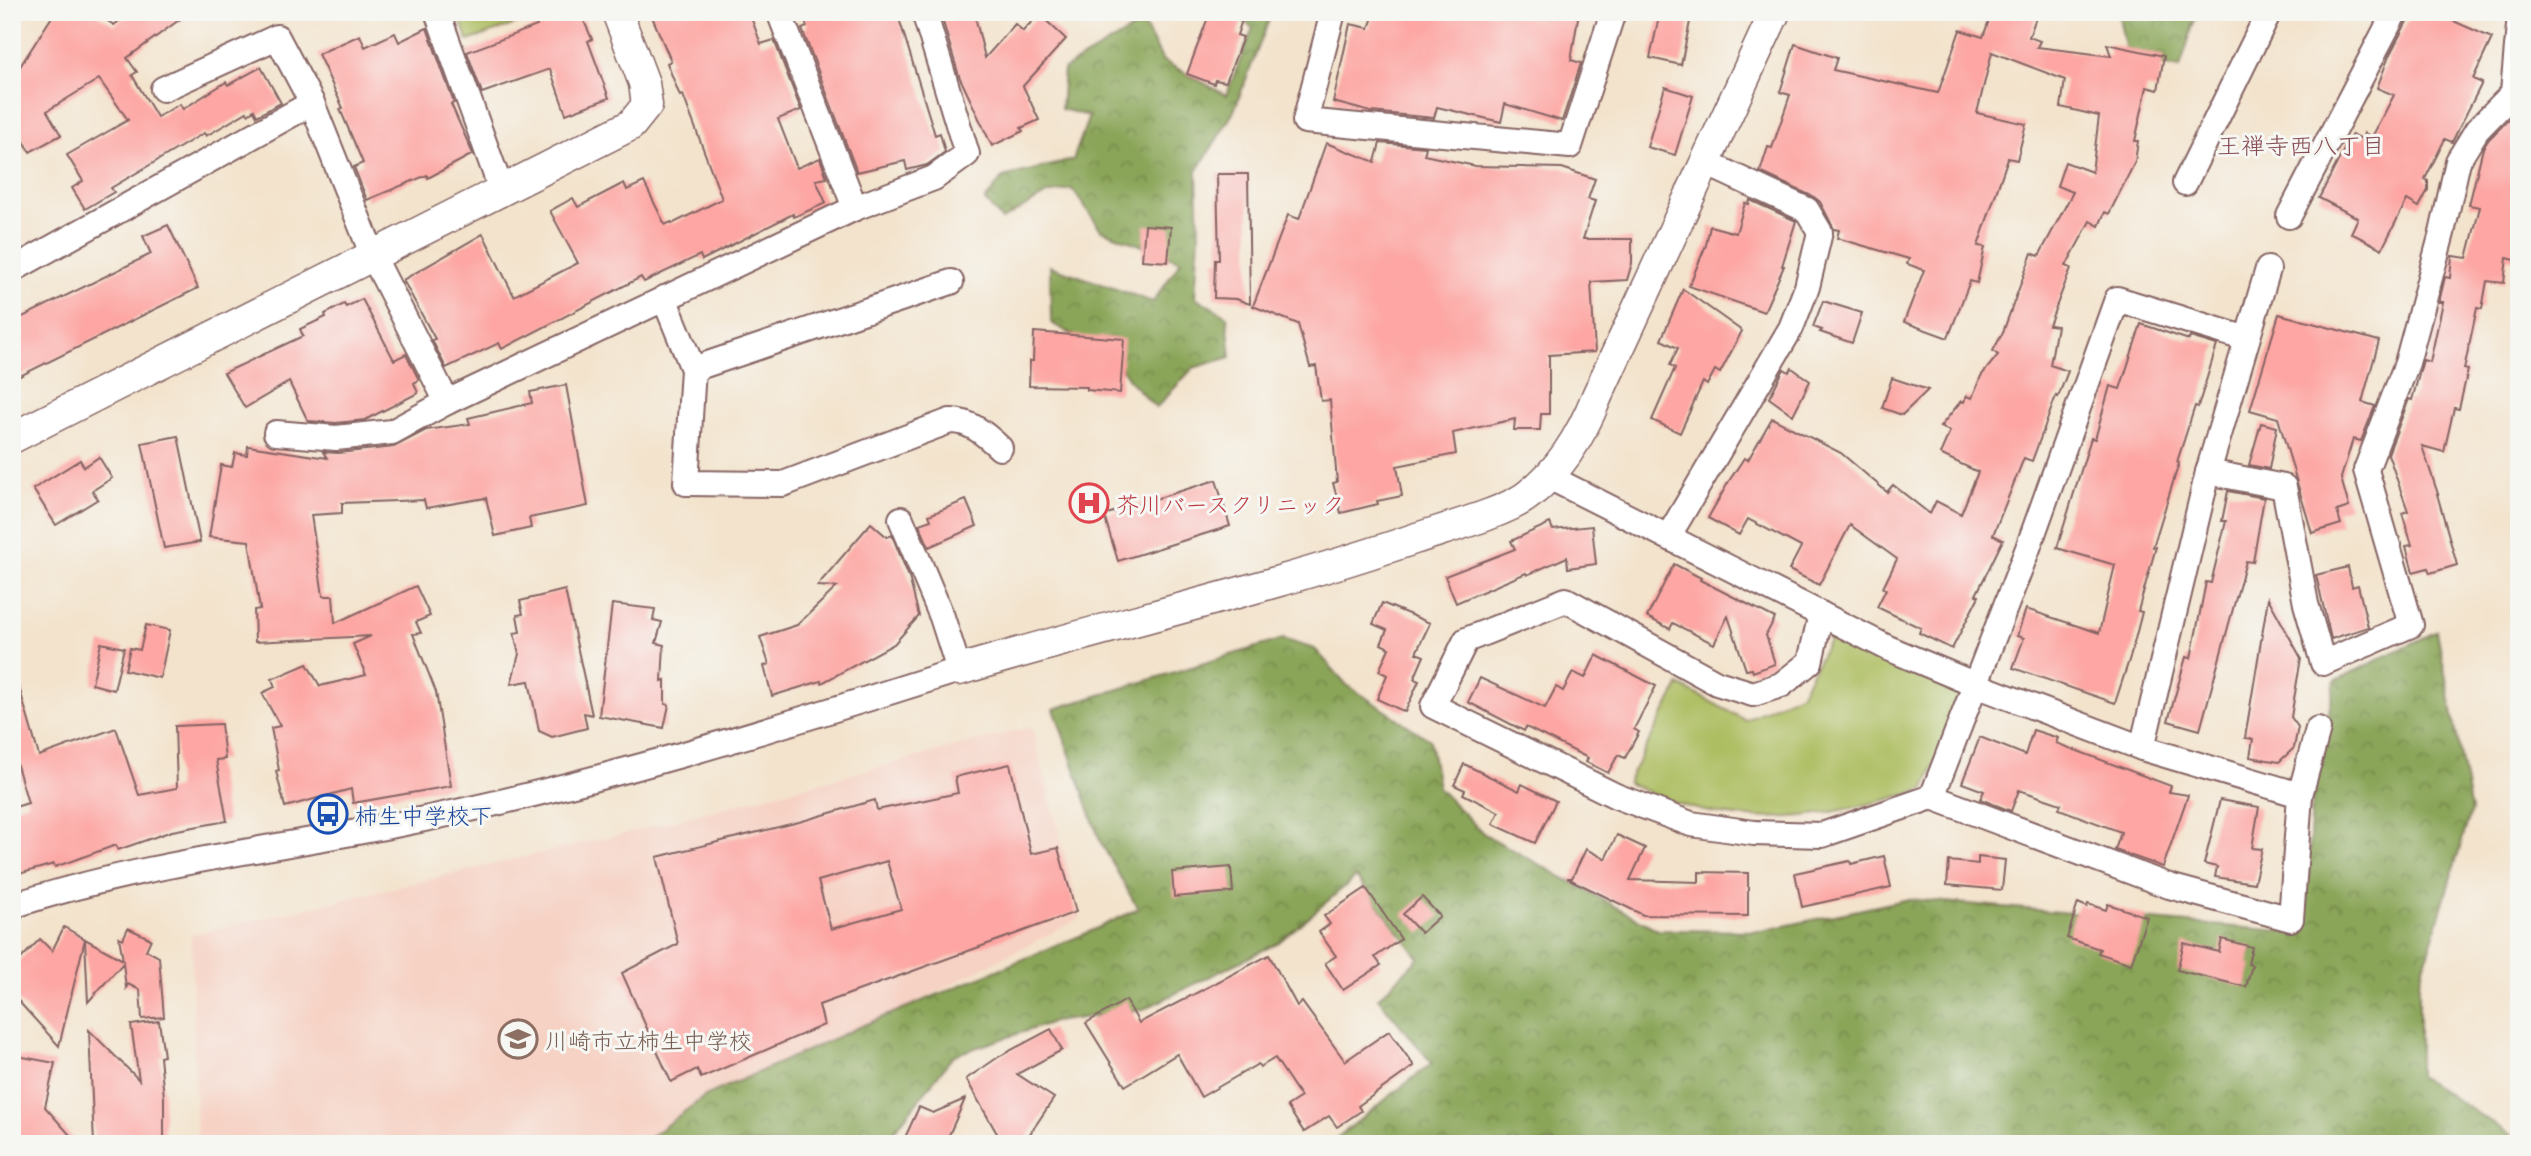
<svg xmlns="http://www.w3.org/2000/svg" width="2531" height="1156" viewBox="0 0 2531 1156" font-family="'Playpen Sans','Klee One',sans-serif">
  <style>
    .built { fill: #f6d2c4 }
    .forest { fill: url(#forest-crowns); stroke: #6a6242; stroke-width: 2 }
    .park { fill: #adbe62; stroke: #7c6e46; stroke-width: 2 }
    .building { fill: #fda6a3; fill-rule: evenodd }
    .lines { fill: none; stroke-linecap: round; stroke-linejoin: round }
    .minor-casing { stroke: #856463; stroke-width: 28 }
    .tertiary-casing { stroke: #856463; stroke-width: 33 }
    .minor { stroke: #fff; stroke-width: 24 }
    .tertiary { stroke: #fff; stroke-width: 30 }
    .labels { text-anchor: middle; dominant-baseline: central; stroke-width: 6; stroke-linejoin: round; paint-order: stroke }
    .health-label { font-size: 23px; fill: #be3a42; stroke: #f6f6f2; text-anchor: start }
    .transit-label { font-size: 23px; fill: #164399; stroke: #f6f6f2; text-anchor: start }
    .education-label { font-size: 23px; fill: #785e54; stroke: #f6f6f2; text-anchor: start }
    .neighbourhood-label { font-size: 24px; fill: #894e55; stroke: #f6f6f2 }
  </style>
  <defs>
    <pattern id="forest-crowns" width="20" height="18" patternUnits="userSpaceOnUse" patternTransform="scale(1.75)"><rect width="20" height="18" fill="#8aa558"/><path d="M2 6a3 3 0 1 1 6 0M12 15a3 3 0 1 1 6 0" fill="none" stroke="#738649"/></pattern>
  </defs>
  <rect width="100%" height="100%" fill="#f6f6f2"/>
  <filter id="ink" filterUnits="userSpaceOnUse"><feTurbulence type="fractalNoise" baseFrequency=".0143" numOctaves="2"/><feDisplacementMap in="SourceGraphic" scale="14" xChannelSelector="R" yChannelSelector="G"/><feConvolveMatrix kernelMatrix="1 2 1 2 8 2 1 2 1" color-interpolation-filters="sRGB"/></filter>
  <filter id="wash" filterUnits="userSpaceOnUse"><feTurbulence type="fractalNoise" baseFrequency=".00686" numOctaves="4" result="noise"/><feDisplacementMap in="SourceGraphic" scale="28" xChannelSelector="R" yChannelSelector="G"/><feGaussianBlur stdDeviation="1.57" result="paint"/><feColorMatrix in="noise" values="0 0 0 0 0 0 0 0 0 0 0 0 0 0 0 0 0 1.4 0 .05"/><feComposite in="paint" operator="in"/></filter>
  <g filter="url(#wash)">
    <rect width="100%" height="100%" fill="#f3e3cc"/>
    <path class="built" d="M1032 727 1081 918 637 1144H197L191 935 619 835Z"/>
    <g class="forest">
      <path d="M1230 12H1272L1233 113 1197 171 1199 237 1195 297 1227 316 1231 357 1193 368 1156 408 1131 382 1114 357 1051 323 1050 266 1153 302 1181 261 1101 230 1072 189 1047 194 1002 220 985 201 1003 177 1073 160 1089 116 1061 109 1064 69 1143 23 1163 61 1226 95 1253 28Z"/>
      <path d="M2118 12H2197L2180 68 2128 61Z"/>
      <path d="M2437 631 2471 811 2419 983V1076L2519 1140V1144H1329L1432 1063 1378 998 1419 958 1356 877 1278 943 1144 1009 1053 1022 954 1055 884 1144H641L705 1096 864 1025 1087 933 1138 909 1100 841 1054 709 1283 639 1315 649 1347 685 1430 740 1438 788 1484 834 1658 930 1761 931 1909 899 2305 933 2312 799 2335 681Z"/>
    </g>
    <g class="park">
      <path d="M457 12H549L468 41Z"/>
      <path d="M1835 629 1956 688 1959 697 1925 789C1843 813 1767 831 1682 805 1663 799 1645 790 1627 783L1679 685 1745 720 1801 693Z"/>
    </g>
    <g id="blocks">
      <g class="building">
        <path d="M55 12H94L114 25 131 12H190L127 58 137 72 132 75 157 117 180 104 183 109 226 82 228 85 261 67 281 103 257 116 254 110 248 114 247 112 206 136 204 133 111 188 114 192 85 209 72 188 83 181 67 155 128 120 99 79 47 111 61 135 30 152 12 120V79Z"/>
        <path d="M559 12H580L592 39 588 41 609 98 566 114 550 69 482 93 467 52 537 26 536 23Z"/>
        <path d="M650 12H749L761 44 774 40 801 110 778 119 797 168 820 158 827 178 816 180 826 203 794 217 793 214 702 260 700 255 644 282 641 277 502 349 499 343 446 368 432 340 435 339 403 280 483 234 514 296 578 263 550 211 573 198 578 207 624 183 627 190 644 182 665 225 671 222 672 224 722 199 683 95 680 96 667 63 671 61Z"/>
        <path d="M802 12H897L935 135 940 133 945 152 927 165 907 170 905 161 857 172 802 29 807 27Z"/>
        <path d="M940 12H974L985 58 1015 24 1023 31 1039 14 1066 39 1023 86 1039 120 1021 128 1023 131 992 146 959 76Z"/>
        <path d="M1210 12H1221L1242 20 1237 35 1243 37 1226 82 1215 80 1214 84 1187 74Z"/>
        <path d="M1375 12H1579L1571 60 1581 63 1562 121 1505 104 1501 122 1437 107 1434 118 1371 112 1333 102 1350 24 1369 28Z"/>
        <path d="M1660 12H1692L1681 65 1650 58Z"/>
        <path d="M1992 12H2038L2029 37 2040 41 2037 47 2111 56 2107 44 2164 56 2158 90 2147 87 2135 141H2138L2135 162 2109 214 2105 212 2099 226 2090 221 2066 266 2071 268 2049 325 2057 326 2050 365 2068 371 2058 397 2056 396 2032 461 2024 458 1993 535 2003 540 1976 595 1979 596 1952 649 1919 633 1921 628 1877 607 1886 589 1883 588 1897 559 1850 525 1819 585 1789 570 1801 547 1748 519 1739 535 1708 518 1729 481 1744 458 1748 460 1772 418 1841 453 1887 492 1893 485 1930 514 1936 501 1961 514 1978 472 1940 454 1950 431 1940 427 1961 401 1964 402 1966 396 1972 398 1981 376 1998 355 1993 351 2003 332 2032 253 2039 256 2073 192 2057 186 2065 162 2092 172 2099 116 2061 107 2065 80 1992 52 1977 113 2026 124 2017 160 2008 158 1978 246 1985 247 1977 283 1970 281 1948 338 1904 322 1924 270 1907 264 1909 259 1837 238 1839 230 1834 229 1820 202 1814 197 1760 172 1768 147 1772 148 1790 95 1780 92 1795 44 1837 58 1833 70 1938 93 1960 30 1983 37Z"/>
        <path d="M2412 12H2453L2449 19 2492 38 2473 79 2482 83 2452 142 2445 139 2425 179 2428 181V190L2419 207 2407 200 2382 249 2351 233 2358 218 2319 198 2352 134 2362 139 2364 133 2372 137 2394 95 2377 88 2389 56Z"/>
        <path d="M427 28 454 103 451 104 473 154 428 178 427 175 367 200 354 167 363 163 340 109 343 108 318 54 360 35 365 47 395 33 399 42Z"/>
        <path d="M1665 87 1693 96 1675 155 1647 147Z"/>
        <path d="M2519 109V203L2514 224 2519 225V261L2507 258 2504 283 2487 281 2482 309 2477 308 2464 369 2468 370 2459 409 2454 408 2444 452 2422 446 2438 494H2437L2457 565 2430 573 2428 568 2413 572 2406 546 2412 545 2402 513 2408 511 2388 454 2409 399 2412 400 2423 360 2430 362 2443 302H2439L2445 277 2450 278 2452 256 2467 258 2480 207 2469 205 2483 148 2489 139Z"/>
        <path d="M1326 143 1375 162 1380 143 1426 147 1424 155 1475 166 1562 168 1595 179 1588 199 1595 201 1583 239H1632V263L1627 280 1591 282 1595 352 1549 355V414H1541L1540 430H1514L1515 419 1453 433 1456 454 1397 466 1402 496 1377 501 1378 504 1341 513 1333 483 1337 482 1330 400 1321 401 1316 366 1310 367 1298 324 1253 306 1288 215 1299 219Z"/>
        <path d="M1217 174H1248L1250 304 1236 299 1214 298 1215 260H1219Z"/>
        <path d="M1750 200 1796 221 1782 266H1784L1764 312 1689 286 1706 245 1710 226 1736 233 1745 203 1749 204Z"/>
        <path d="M168 225 198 288 12 380V322L151 254 143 236Z"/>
        <path d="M1145 225 1171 227 1168 262 1142 260Z"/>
        <path d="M1683 289 1742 331 1720 373 1715 370 1707 385 1703 382 1680 433 1652 420 1675 368 1670 365 1678 348 1661 340Z"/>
        <path d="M362 299 394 360 406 354 419 380 414 383 418 393 365 420 336 423 308 421 289 382 245 408 224 373 303 336 300 329 326 317 325 314 344 304 346 307Z"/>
        <path d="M1823 301 1862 313 1852 343 1820 332 1822 330 1813 327Z"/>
        <path d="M2279 314 2379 341 2362 402 2375 406 2361 441 2353 439 2341 478 2349 507 2337 511 2341 524 2312 533 2278 418 2250 410Z"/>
        <path d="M2141 324 2189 340 2190 337 2217 345 2198 407 2195 406 2177 462 2179 463 2153 547H2156L2138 611 2142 612 2132 651 2115 703 2013 668 2024 638 2017 636 2026 609 2099 633 2115 565 2057 548 2091 438 2095 439 2110 386 2120 389Z"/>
        <path d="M1034 332 1124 339 1120 393 1087 390V387L1029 386 1030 361H1033Z"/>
        <path d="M1792 368 1810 381 1793 415 1769 398 1784 369 1789 372Z"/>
        <path d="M1892 378 1928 390 1902 415 1882 408Z"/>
        <path d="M566 385 588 506 529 518 531 528 495 536 486 498 426 508 424 500 342 503V513L311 515 323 596H333L335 623 416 586 430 616 416 622 421 633 413 634 436 692 451 786 353 803 351 789 285 807 276 771 279 770 271 728 280 726 262 693 275 687 272 679 307 664 320 686 366 675 353 644 371 636 255 642 254 610 260 609 249 541 209 537 221 465 232 467 235 453 247 455 248 446 327 458 323 452 338 453 394 447 426 430 470 424 468 418 532 403 530 392Z"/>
        <path d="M2261 423 2277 427 2269 469 2249 465Z"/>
        <path d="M178 436 200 542 164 548 142 443Z"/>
        <path d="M99 457 112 478 92 491 98 499 56 525 33 489 80 460 84 467Z"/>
        <path d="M1216 480 1230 526 1118 561 1104 515Z"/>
        <path d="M2228 491 2264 498 2253 562 2246 561 2200 730 2168 721 2186 657 2191 658 2206 582 2211 583 2226 521H2222Z"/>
        <path d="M966 500 977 526 929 547 919 524 931 520 929 515Z"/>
        <path d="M871 523 887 537 892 535 909 577 919 616 894 644 822 683 821 681 772 696 764 666 769 664 760 637 797 625 837 587 817 586Z"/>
        <path d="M1550 523 1553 530 1592 526 1596 564 1568 568 1567 557 1527 575 1526 573 1456 603 1445 576 1515 549 1511 541Z"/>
        <path d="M1674 564 1701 578 1700 580 1775 618 1766 635 1775 664 1753 672 1752 669 1746 670 1728 616 1714 644 1673 623 1670 629 1647 617Z"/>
        <path d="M2348 567 2352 587 2358 585 2368 627 2331 639 2316 575Z"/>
        <path d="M565 590 592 715 584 713 587 728 552 737 539 731 529 681 511 684 519 654 514 633 520 632 517 615 523 614 520 601Z"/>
        <path d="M2268 598 2301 658 2291 717 2298 727 2294 748 2279 762 2250 757 2253 739 2245 738Z"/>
        <path d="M1382 603 1430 623 1416 653 1424 656 1414 679 1419 681 1405 712 1377 699 1387 675 1379 671 1389 648 1381 644 1387 630 1373 624Z"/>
        <path d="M612 604 655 609 653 620 662 622 656 643 664 645 662 681 665 680V704L669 705 664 728 599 716Z"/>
        <path d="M146 625 170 630 160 678 125 670 130 648 140 650Z"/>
        <path d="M101 643 124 648 114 690 92 684Z"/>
        <path d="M1596 655 1656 686 1634 729 1639 732 1625 758 1618 755 1608 773 1586 762 1588 758 1526 727 1524 731 1468 702 1480 678 1545 708 1556 687 1563 691 1573 672 1585 678Z"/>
        <path d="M19 687 39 756 116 728 139 795 177 788 175 726 221 724 225 759 216 760 227 821 172 831 118 850 116 845 55 867 54 864 12 876V808L28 803 12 748V688Z"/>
        <path d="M2033 730 2058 738 2056 743 2171 786 2169 792 2188 795 2163 867 2115 850 2121 832 2059 809 2061 804 2019 790 2011 811 1980 799 1984 791 1962 783 1980 737 2025 755Z"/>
        <path d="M1010 764 1031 854 1058 848 1076 912 819 1005 824 1025 701 1078 697 1069 671 1082 622 973 678 944 657 857 799 822 875 800 877 810 958 793 955 777ZM887 861 901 909 831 929 818 881Z"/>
        <path d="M1464 764 1519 791 1522 784 1556 801 1535 843 1493 824 1499 812 1463 794 1465 790 1454 785Z"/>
        <path d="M2220 800 2259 807 2252 848 2262 849 2254 883 2215 877 2217 867 2204 864Z"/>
        <path d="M1617 835 1645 848 1630 880 1699 882V872L1748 873V916L1643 915 1567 878H1572L1586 849 1605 859Z"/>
        <path d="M1884 856 1891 887 1802 907 1795 873 1850 861 1851 864Z"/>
        <path d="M1978 857 2005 860 2002 890 1947 885 1949 861 1978 864Z"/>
        <path d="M1231 867 1233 892 1174 897 1172 872Z"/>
        <path d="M1366 888 1401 939 1375 957 1381 965 1343 990 1325 963 1336 956 1319 932 1330 924 1324 916Z"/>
        <path d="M1422 897 1440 916 1421 933 1403 914Z"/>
        <path d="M2078 903 2087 907 2088 904 2106 910 2108 904 2147 917 2131 964 2098 953 2100 949 2067 938Z"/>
        <path d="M64 927 85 939 59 1046 12 994V968L40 939 52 951Z"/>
        <path d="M128 928 151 939 146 950 159 957 164 1017 142 1019 140 990 128 984 126 988 123 963 88 1002 85 939 123 960 119 937 123 939Z"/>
        <path d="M2222 939 2252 947 2248 964 2252 965 2246 987 2177 970 2184 943 2219 952Z"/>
        <path d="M1269 955 1297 1006 1302 1002 1345 1061 1389 1031 1414 1066 1358 1106 1361 1111 1337 1127 1329 1116 1304 1132 1287 1106 1301 1097 1275 1058 1260 1067 1258 1064 1201 1097 1177 1054 1125 1086 1086 1023 1126 1000 1139 1023Z"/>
        <path d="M159 1021 164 1056 160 1057 164 1097V1144H94L89 1030 139 1080 131 1025Z"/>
        <path d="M1051 1029 1062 1050 1017 1074 1054 1098 1023 1144H1003L966 1079 1000 1056Z"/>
        <path d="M12 1055 55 1063 45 1107 78 1144H12Z"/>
        <path d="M965 1099 945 1144H902L919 1107 933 1113Z"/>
      </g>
    </g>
  </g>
  <g filter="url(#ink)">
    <use href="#blocks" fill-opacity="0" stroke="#856463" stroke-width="2"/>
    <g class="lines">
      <g class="minor-casing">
        <g id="minor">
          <path d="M437 12 502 192"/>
          <path d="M779 12 855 208"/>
          <path d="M1333 12 1305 121 1570 146 1613 12"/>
          <path d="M163 89 277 37 312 103 373 256 447 402"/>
          <path d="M2513 92 2519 25"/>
          <path d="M2185 183 2269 12"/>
          <path d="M2289 216 2395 12"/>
          <path d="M12 270 312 103"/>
          <path d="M664 298 693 369 686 483 783 484 950 421C970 420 986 435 1000 448"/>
          <path d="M693 369 951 282"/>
          <path d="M276 433 336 438 392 432 447 402 855 208 934 178 967 154 924 12"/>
          <path d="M2208 472 2284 487 2306 604 2323 663 2411 625 2366 470 2407 363 2442 233 2458 161 2477 130 2519 87"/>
          <path d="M1549 477 1888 648 1976 685 2142 748 2300 795 2291 919 2169 886 1932 797 1822 835 1754 833 1691 824 1616 796 1433 706 1466 640 1566 600 1717 683 1753 694 1781 685 1810 662 1821 614"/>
          <path d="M1668 537 1791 328 1807 287 1820 232 1807 210 1706 163"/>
          <path d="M2142 748 2208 472 2268 269"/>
          <path d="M2300 795 2318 729"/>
          <path d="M1932 797 2028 548 2117 299 2247 339"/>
          <path d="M12 906C139 864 274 849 405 823 593 785 777 728 959 670L942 617 901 519"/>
        </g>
      </g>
      <g class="tertiary-casing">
        <g id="tertiary">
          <path d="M12 438 631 125 647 105 644 83 617 12"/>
          <path d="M959 670C1110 625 1265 590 1414 539 1443 529 1505 513 1528 495 1561 470 1582 434 1597 396L1775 12"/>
        </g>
      </g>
      <use href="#minor" class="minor"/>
      <use href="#tertiary" class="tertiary"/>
    </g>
  </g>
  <defs>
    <g id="hospital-ring" transform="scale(2.0125)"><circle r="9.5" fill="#f6f6f2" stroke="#e0444e" stroke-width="1.5"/><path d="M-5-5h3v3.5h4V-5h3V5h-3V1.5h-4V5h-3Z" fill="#e0444e"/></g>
    <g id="bus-ring" transform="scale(2.0125)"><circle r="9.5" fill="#f6f6f2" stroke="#1a4fb4" stroke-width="1.5"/><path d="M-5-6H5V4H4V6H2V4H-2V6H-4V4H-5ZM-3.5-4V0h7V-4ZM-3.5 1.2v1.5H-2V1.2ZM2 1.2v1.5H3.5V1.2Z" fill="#1a4fb4"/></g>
    <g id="school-ring" transform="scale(2.0125)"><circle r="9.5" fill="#f6f6f2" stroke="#8d6e63" stroke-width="1.5"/><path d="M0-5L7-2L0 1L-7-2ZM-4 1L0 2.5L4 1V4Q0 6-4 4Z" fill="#8d6e63"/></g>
  </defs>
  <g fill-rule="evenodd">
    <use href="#hospital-ring" x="1089" y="503"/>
    <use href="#bus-ring" x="328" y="814"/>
    <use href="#school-ring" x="518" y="1039"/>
  </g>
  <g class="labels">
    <g class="health-label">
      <text x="1116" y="503">芥川バースクリニック</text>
    </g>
    <g class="transit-label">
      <text x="355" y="814">柿生中学校下</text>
    </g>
    <g class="education-label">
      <text x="545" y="1039">川崎市立柿生中学校</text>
    </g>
    <g class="neighbourhood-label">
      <text x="2301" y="144">王禅寺西八丁目</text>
    </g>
  </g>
  <rect width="2531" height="1156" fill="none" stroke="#f6f6f2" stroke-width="42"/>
</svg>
